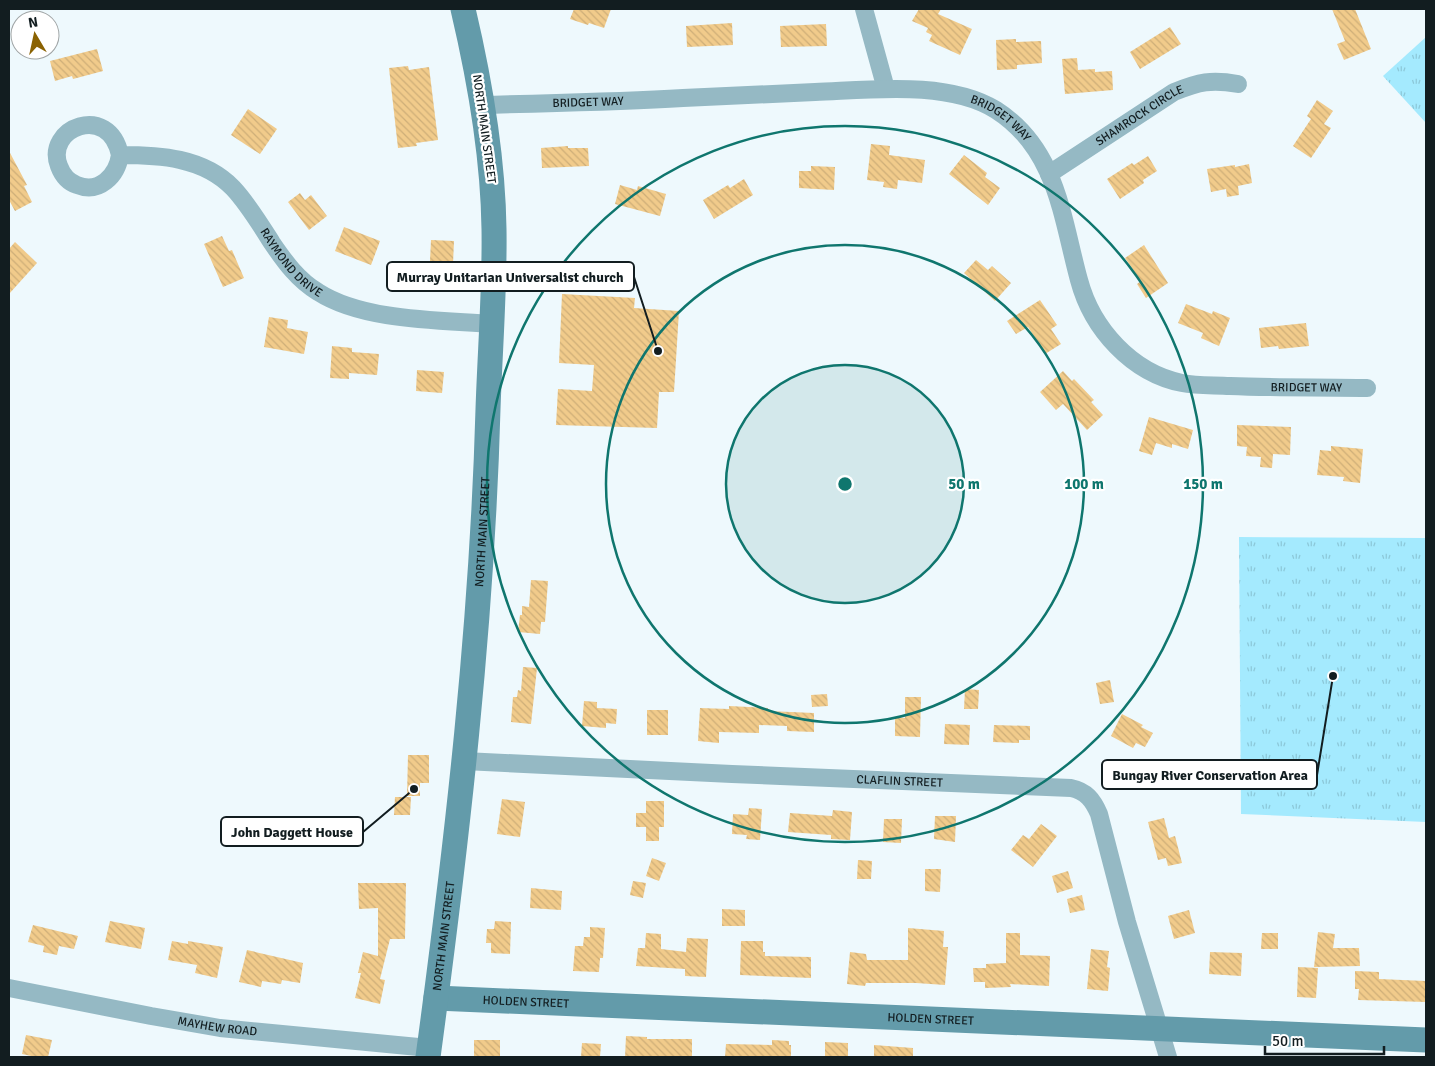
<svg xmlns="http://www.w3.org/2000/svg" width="1435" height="1066" viewBox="0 0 1435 1066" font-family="Signika,sans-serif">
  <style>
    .park { fill: url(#park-tufts) }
    .building { fill: url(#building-back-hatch) }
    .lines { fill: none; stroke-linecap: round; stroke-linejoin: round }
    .street { stroke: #95b9c4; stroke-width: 18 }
    .secondary { stroke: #639baa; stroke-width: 25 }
    .ring { fill: none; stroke: #0f766e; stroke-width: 2.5 }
    .labels { text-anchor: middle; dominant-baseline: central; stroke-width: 4.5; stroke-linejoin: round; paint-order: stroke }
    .street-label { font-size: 12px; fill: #121d20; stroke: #fff }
    .centre { fill: #0f766e; stroke: #fff; stroke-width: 2.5 }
    .ring-label { font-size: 15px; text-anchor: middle; font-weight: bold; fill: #0f766e; stroke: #fff; stroke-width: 4.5; stroke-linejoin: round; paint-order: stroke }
    .leader { fill: none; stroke: #121d20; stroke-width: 2 }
    .callout-dot { fill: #121d20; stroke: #fff; stroke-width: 2 }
    .callout { fill: #fff; stroke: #121d20; stroke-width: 2 }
    .callout-label { font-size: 14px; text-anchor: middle; font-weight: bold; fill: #121d20 }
  </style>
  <defs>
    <pattern id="park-tufts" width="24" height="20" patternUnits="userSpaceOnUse" patternTransform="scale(1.25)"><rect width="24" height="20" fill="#a4eafe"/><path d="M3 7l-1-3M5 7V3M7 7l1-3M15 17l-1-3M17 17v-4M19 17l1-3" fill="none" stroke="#8cc8d9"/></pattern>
    <pattern id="building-back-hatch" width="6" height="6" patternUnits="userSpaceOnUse" patternTransform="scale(1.25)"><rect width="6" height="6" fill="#f1cb8b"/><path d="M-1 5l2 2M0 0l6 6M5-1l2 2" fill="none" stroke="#ceae78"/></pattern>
  </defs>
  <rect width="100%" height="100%" fill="#eef9fd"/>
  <g class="park">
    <path d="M1426 37V123L1383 76Z"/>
    <path d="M1239 537 1426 538V822L1241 814Z"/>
  </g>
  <g class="building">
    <path d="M574 9H611L604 28 589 23 588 25 570 19Z"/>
    <path d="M919 9H941L938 14 972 29 960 55 929 41 932 35 926 32 928 28 912 21Z"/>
    <path d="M1332 9H1355L1371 49 1344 60 1337 44 1345 41Z"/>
    <path d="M732 23 733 45 687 47 686 26Z"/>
    <path d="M826 24 827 46 781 47 780 26Z"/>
    <path d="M1170 27 1181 44 1140 69 1130 52Z"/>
    <path d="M1016 39V42L1041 41 1042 63 1017 65V69L997 70 996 40Z"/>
    <path d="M97 49 103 71 73 79 72 76 55 81 50 61Z"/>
    <path d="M1077 58 1078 70 1095 69V72L1112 71 1113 90 1065 94 1062 59Z"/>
    <path d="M408 66 409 70 429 67 438 140 416 143 417 146 398 148 389 68Z"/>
    <path d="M1317 100 1333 111 1324 124 1331 128 1311 158 1293 146 1311 119 1307 116Z"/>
    <path d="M248 109 277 129 260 154 231 135Z"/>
    <path d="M871 144 890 146 889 155 925 160 922 183 898 180 897 189 883 187 884 182 867 180Z"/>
    <path d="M568 146V148H588L589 166 542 168 541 148Z"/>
    <path d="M9 151 27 185 24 186 32 202 15 211 9 200Z"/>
    <path d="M964 155 987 173 985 177 1000 188 988 205 949 174Z"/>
    <path d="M1148 156 1157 171 1143 180 1144 183 1120 199 1107 179 1132 163 1134 165Z"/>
    <path d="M1249 164 1252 183 1238 186 1239 195 1227 197 1226 189 1211 192 1207 169 1235 165V167Z"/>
    <path d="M811 166 835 167 834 190 799 188V171H811Z"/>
    <path d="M744 179 753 195 714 219 703 200 728 185 730 188Z"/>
    <path d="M620 185 637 190 638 186 666 194 660 216 615 204Z"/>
    <path d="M300 193 305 200 311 195 327 216 309 230 288 202Z"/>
    <path d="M344 227 380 241 371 265 335 251Z"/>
    <path d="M222 236 229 251 232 250 244 278 223 287 204 244Z"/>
    <path d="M431 240 454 241 453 264H449L448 282 429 281Z"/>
    <path d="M15 242 37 263 9 294V249Z"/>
    <path d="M1144 245 1168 283 1146 298 1137 284 1141 281 1125 258Z"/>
    <path d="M976 260 988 270 992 266 1011 283 995 301 964 273Z"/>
    <path d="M562 294 635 298 634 308 679 311 674 392H659L657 428 556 425 558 389 592 391 594 365 559 363Z"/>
    <path d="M1040 300 1057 325 1051 329 1061 344 1045 354 1028 327 1016 334 1007 321Z"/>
    <path d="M1186 304 1212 314 1213 311 1230 318 1219 346 1201 338 1203 333 1178 323Z"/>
    <path d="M269 317 288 320 287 328 308 332 304 354 264 347Z"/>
    <path d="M1306 323 1309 346 1279 349 1278 346 1261 348 1259 328Z"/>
    <path d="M332 346 352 348V352L379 354 377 375 349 373V379L330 378Z"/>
    <path d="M417 370 444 372 442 393 416 391Z"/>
    <path d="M1063 371 1072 381 1074 379 1094 400 1091 402 1103 415 1087 430 1063 404 1056 410 1040 392Z"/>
    <path d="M1149 417 1193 430 1188 449 1172 444V448L1156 443 1152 455 1139 451Z"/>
    <path d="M1237 425 1291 427 1290 455 1273 454 1272 468 1260 467 1261 457 1246 456 1247 447 1237 446Z"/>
    <path d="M1331 446 1363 449 1360 483 1343 481 1344 477 1317 475 1320 450 1331 451Z"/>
    <path d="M531 580 548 581 545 622H541L540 634 518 632 520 615H522V606L529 607Z"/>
    <path d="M523 667 537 668 531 724 511 722 513 697H517L518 690 521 691Z"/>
    <path d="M1110 680 1114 702 1100 704 1096 683Z"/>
    <path d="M965 689 979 690 978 709H964Z"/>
    <path d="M827 694 828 706 812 707 811 695Z"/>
    <path d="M905 697H921L920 737 895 736V717L905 718Z"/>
    <path d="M584 701 597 702V708L617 709 616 724 606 723V728L582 726Z"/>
    <path d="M729 706 768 708V711L814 713V732L787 731V726L759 725V733L719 732V743L698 741 700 708 729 709Z"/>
    <rect x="647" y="710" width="21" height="25"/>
    <path d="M1122 714 1143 725 1141 727 1153 733 1145 747 1136 743 1133 748 1111 736Z"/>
    <path d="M945 724 970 725 969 745 944 744Z"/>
    <path d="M994 725 1030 726V740H1019V743L993 742Z"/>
    <path d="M408 755H429V783H420V796H407Z"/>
    <path d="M395 797H411L410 815H394Z"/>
    <path d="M502 799 525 802 520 837 497 834Z"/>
    <path d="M646 801H664V827H659V841H646V827H636V813H646Z"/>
    <path d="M749 808 762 809 760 840 746 839 747 835 732 834 733 814 748 815Z"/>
    <path d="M833 810 852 812 850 840 831 839V835L788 832 790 813 832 816Z"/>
    <path d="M935 816H956L955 842 934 839Z"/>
    <path d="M1164 818 1169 838 1175 836 1182 863 1168 866 1166 858 1158 860 1148 822Z"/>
    <path d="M884 819H902L901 843 883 842Z"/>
    <path d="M1041 824 1057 836 1033 867 1011 850 1023 835 1029 839Z"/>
    <path d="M652 858 666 863 659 881 646 876Z"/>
    <path d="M858 860 872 861 871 879H857Z"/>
    <path d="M925 869H941L940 892 925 891Z"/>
    <path d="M1068 871 1073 888 1057 893 1052 876Z"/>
    <path d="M633 881 646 883 643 898 630 895Z"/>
    <path d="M358 883H406L405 939H390L380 979 385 980 380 1004 355 998 361 973H358L363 952 378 956V908L359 909Z"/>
    <path d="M531 888 562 891 561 910 530 908Z"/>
    <path d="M1082 895 1085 910 1070 913 1067 899Z"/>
    <path d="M722 909 745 910V926H722Z"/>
    <path d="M1189 910 1195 933 1174 939 1168 916Z"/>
    <path d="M110 921 145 928 141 949 105 942Z"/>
    <path d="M495 921 511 922 510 954 491 953V943H486L487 929H494Z"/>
    <path d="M33 925 78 936 74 949 59 946 57 955 43 952 44 946 28 942Z"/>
    <path d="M590 927 605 928 603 958H600L599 972 573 971 575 946H583L584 937H590Z"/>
    <path d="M908 928 944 931 943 947H948L945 985 916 983H866L865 986 847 984 850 952 866 954 867 960H908Z"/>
    <path d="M1318 932 1335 934 1333 948H1359L1360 966 1314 967Z"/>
    <path d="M646 933 661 934V949L686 952 687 938 708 939 706 977 685 976V969L636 966 638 948H645Z"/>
    <path d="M1006 933H1020V955L1050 956 1049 986 1010 984 1011 987 985 988V982H974L973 968H986V964L1006 963Z"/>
    <path d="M1262 933H1278V949H1261Z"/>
    <path d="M172 941 188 944V941L223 947 217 978 195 973 197 965 168 960Z"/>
    <path d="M741 941H763V952H765V956L811 957V978L740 975Z"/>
    <path d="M1091 949 1109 951 1107 967 1110 968 1108 991 1087 989Z"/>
    <path d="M247 950 303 963 300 983 282 980 281 984 262 981 261 987 239 982Z"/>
    <path d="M1210 952 1242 953 1241 976 1209 974Z"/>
    <path d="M1298 967 1318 968 1316 998 1297 997Z"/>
    <path d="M1355 971 1379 972V979L1426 981V1002L1358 1000 1359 989H1355Z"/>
    <path d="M26 1035 52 1040 48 1057H36L22 1054Z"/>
    <path d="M626 1036 647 1037V1039H692V1057H625Z"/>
    <rect x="474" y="1040" width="26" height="17"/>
    <path d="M772 1040 789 1041V1045H791V1057H725L726 1044 772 1045Z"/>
    <path d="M825 1042 848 1043V1057H825Z"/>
    <path d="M582 1043 601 1044 600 1057H581Z"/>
    <path d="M874 1045 913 1048V1057H874Z"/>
  </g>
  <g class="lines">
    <g class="street">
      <path d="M864 9 886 89"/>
      <path id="s1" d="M483 105C550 103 616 102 683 98 727 96 771 94 815 92 869 90 948 80 996 110 1057 149 1062 218 1079 280 1092 329 1132 373 1182 383 1197 386 1214 385 1230 386 1275 388 1321 387 1367 388"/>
      <path id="s2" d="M120 155C117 176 99 194 77 185 68 182 62 174 59 166 44 128 109 102 120 155 159 155 203 157 233 188 248 204 260 224 272 243 285 262 298 280 318 292 363 321 439 320 492 324"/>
      <path id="s3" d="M1049 174 1174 92C1199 82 1211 79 1238 84"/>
      <path id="s4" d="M464 761 732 774 1071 788C1086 791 1093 800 1099 814L1127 922 1168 1057"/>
      <path id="s5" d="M9 988 151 1016 220 1028 429 1048"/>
    </g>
    <g class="secondary">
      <path id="s6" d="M436 998 1426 1040"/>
      <path id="s7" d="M428 1057C457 842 482 626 488 409 490 349 495 288 494 229 493 154 480 81 463 9"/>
    </g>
  </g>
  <circle cx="845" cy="484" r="119" fill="#0f766e" fill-opacity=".12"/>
  <g class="ring">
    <circle cx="845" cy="484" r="119"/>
    <circle cx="845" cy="484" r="239"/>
    <circle cx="845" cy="484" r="358"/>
  </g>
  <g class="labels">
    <g class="street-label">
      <text stroke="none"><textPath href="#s1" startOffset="105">BRIDGET WAY</textPath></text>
      <text stroke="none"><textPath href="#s3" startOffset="108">SHAMROCK CIRCLE</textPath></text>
      <text stroke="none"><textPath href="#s1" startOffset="525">BRIDGET WAY</textPath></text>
      <text transform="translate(484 129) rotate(82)">NORTH MAIN STREET</text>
      <text stroke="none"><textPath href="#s2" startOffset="411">RAYMOND DRIVE</textPath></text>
      <text stroke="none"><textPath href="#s1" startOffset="989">BRIDGET WAY</textPath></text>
      <text stroke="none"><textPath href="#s7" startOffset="528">NORTH MAIN STREET</textPath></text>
      <text stroke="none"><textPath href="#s4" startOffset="436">CLAFLIN STREET</textPath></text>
      <text stroke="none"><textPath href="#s7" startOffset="122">NORTH MAIN STREET</textPath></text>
      <text stroke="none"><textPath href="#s6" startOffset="90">HOLDEN STREET</textPath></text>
      <text stroke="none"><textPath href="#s6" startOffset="495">HOLDEN STREET</textPath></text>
      <text stroke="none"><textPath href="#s5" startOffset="212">MAYHEW ROAD</textPath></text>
    </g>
  </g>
  <circle cx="845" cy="484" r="8" class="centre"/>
  <g class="ring-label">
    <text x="964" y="489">50 m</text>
    <text x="1084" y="489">100 m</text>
    <text x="1203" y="489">150 m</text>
  </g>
  <path class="leader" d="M658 351L634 277M1333 676L1317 775M414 789L363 832"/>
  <g class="callout-dot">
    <circle cx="658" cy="351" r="5"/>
    <circle cx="1333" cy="676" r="5"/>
    <circle cx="414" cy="789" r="5"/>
  </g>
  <g class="callout">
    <rect x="387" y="262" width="247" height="29" rx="5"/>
    <rect x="1102" y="760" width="215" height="29" rx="5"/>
    <rect x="221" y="817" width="142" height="29" rx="5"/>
  </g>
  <g class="callout-label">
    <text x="510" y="282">Murray Unitarian Universalist church</text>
    <text x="1210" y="780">Bungay River Conservation Area</text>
    <text x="292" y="837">John Daggett House</text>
  </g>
  <rect width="1435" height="1066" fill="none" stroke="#121d20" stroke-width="20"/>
  <g transform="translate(35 35) rotate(351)"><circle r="24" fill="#ffffff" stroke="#a0a5a6"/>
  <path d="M0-4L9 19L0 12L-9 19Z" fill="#8a6202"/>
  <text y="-8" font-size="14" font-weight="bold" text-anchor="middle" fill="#121d20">N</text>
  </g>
  <path d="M1265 1046v8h119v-8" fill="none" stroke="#121d20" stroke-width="2.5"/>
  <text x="1272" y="1046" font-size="15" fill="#121d20" stroke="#ffffff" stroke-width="4" paint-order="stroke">50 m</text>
</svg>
